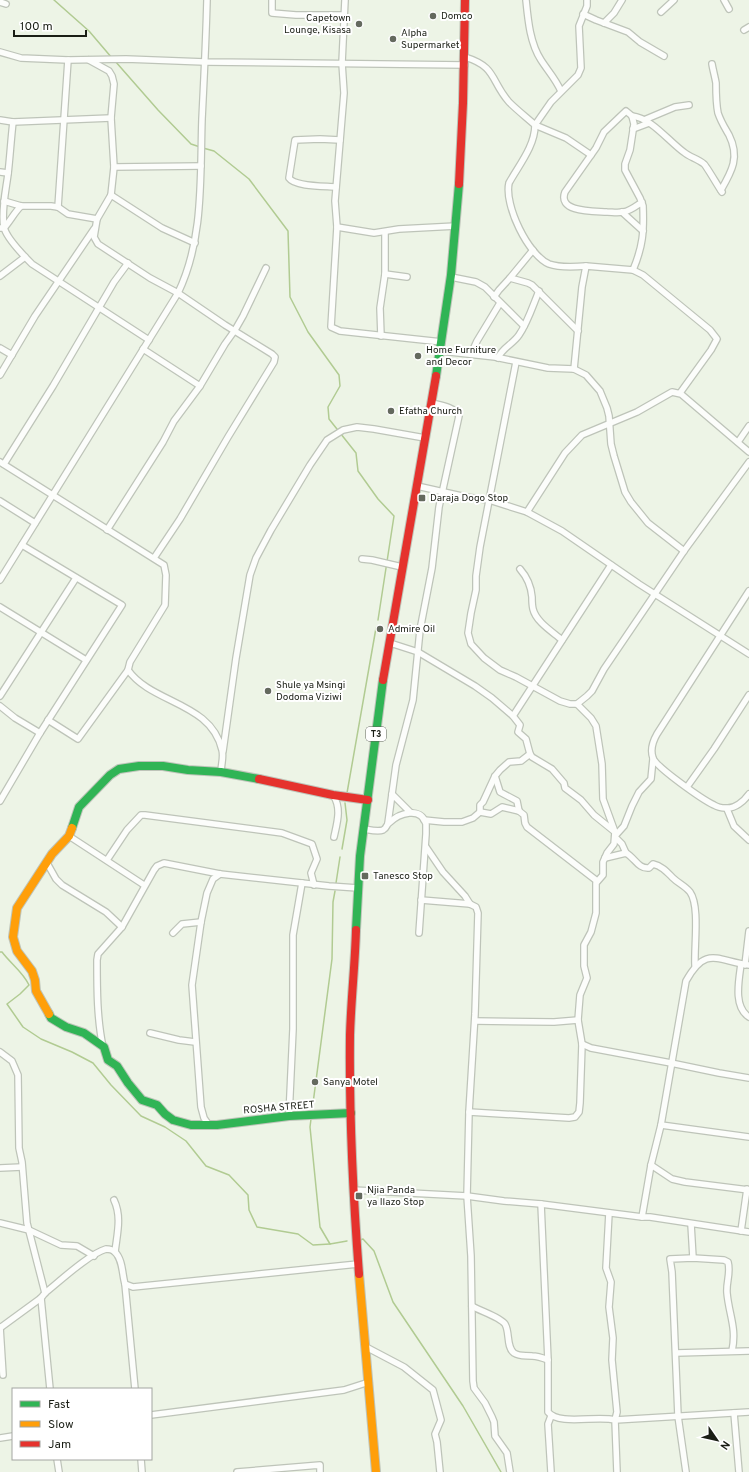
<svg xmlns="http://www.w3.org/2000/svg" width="749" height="1472" viewBox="0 0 749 1472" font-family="Overpass,sans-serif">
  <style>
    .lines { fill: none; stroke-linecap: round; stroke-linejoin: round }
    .stream { stroke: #b1cb92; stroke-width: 1.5 }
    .street-casing { stroke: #bec4b9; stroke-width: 8 }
    .fast-casing { stroke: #bec4b9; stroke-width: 10 }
    .slow-casing { stroke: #bec4b9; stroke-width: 10 }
    .jam-casing { stroke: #bec4b9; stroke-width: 10 }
    .street { stroke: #fcfdfb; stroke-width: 5.5 }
    .fast { stroke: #30b455; stroke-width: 8 }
    .slow { stroke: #ff9f0a; stroke-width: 8 }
    .jam { stroke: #e5322d; stroke-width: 8 }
    .poi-dot { fill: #64695e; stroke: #fff; stroke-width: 1.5 }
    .labels { text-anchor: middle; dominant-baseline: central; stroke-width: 4; stroke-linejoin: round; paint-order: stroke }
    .shield { fill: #fff; stroke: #5f625b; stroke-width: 1 }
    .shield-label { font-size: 9px; font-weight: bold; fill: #1a1e15 }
    .poi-label { font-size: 10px; fill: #1a1e15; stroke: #fff; text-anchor: start }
    .street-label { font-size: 10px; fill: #1a1e15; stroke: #fff }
  </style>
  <rect width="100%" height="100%" fill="#edf4e6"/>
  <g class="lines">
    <g class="stream">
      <path d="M54 0 89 31 112 58"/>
      <path d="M115 61 158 110 191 144 200 147"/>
      <path d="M203 148 214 151 249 179 288 231 290 297 308 332 339 375 340 386 328 407 329 419 356 453 358 471 378 499 394 516 378 620"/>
      <path d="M347 793 376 628"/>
      <path d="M342 849 347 820 345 803"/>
      <path d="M336 883 340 857"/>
      <path d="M0 952H2C11 964 23 972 29 985L20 994 7 1004 23 1027 41 1039 72 1052 93 1063 111 1085 141 1116 165 1127 186 1141 206 1166 229 1175 248 1195 249 1210 257 1227 298 1234 313 1245 330 1244"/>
      <path d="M312 1111 332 959 333 902 335 891"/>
      <path d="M311 1119 310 1127 320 1227 330 1244 347 1241"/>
      <path d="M360 1240 363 1239 374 1251 393 1302 463 1406 501 1472"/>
    </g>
    <g class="street-casing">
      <g id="street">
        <path d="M272 0V13L296 15H344"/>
        <path d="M345 0 342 63 344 93 335 201 337 227 331 327 340 331 442 342"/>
        <path d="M526 0C528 20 530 43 541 60 548 71 555 78 561 91"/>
        <path d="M587 0V6L579 26 581 68 578 75 551 102 535 125 566 138 591 155"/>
        <path d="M724 0 729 9"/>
        <path d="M0 2 6 4"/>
        <path d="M661 12 674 0"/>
        <path d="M583 14 596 20 628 32 640 42 664 56"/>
        <path d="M604 23 614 13 622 0"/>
        <path d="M744 30 749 27"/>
        <path d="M0 52 21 58 68 60 126 59 205 62 465 65"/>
        <path d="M465 57C497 67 490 80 509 102 517 110 526 117 535 125 535 146 519 165 509 183 504 205 528 255 549 264 560 268 574 267 586 266"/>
        <path d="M89 60 109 71 112 76 114 84 111 118 114 167 111 195 97 219 94 237 98 244 150 278 178 293 225 325 272 354 275 357 274 362 228 437 180 519 154 558"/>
        <path d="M712 64C713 70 715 77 716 83 716 93 716 103 718 113 721 122 725 128 729 135 740 157 732 171 721 190"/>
        <path d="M632 116C652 118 669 142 685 153 690 157 698 159 704 164 707 167 719 188 722 192"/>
        <path d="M0 120 13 122 111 118"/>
        <path d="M644 120 675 107 689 105"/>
        <path d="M13 122C11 139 10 157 8 174 6 190 1 211 4 227 6 238 24 256 32 264L149 340"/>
        <path d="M633 129 649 123"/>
        <path d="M114 167 201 166"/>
        <path d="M0 172 8 173"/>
        <path d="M336 187C325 186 295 187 289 178L295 140 320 139 340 140"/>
        <path d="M111 195 162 228 195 243"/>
        <path d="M4 201 21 206H51L58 207 68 214 97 219"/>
        <path d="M58 207 68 60"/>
        <path d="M622 212 643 231"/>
        <path d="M337 227 374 233 399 229 456 226"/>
        <path d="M0 228H4C11 220 14 213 21 206"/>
        <path d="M633 270C643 246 644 232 643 206L640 198 625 170V164L630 150 634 124 632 116 626 111 604 132 596 148 565 192C557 213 595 211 607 212 612 212 617 213 623 212 630 211 636 206 642 202"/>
        <path d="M385 274 407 277"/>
        <path d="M0 276 25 257"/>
        <path d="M451 277 476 282 485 287 524 326"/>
        <path d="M510 278 533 250"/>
        <path d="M494 297 499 290 510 278 528 283 532 285 578 331"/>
        <path d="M381 336 380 308 385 274V232"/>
        <path d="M0 348 12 355"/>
        <path d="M143 349 200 386"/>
        <path d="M441 351 495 357 548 368 574 369 586 375 600 391 607 408 609 416 611 444 614 456 625 492 631 502 648 523 684 551"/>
        <path d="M471 354 477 341 500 303"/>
        <path d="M498 358C502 348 513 344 519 335 528 322 533 305 539 291"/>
        <path d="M516 362 480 547 476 576V590L471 613 468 633 471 644 484 658 500 670 516 677 560 701 570 704H577L587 696 592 691 604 669 684 551 749 462"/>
        <path d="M574 369 582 287 586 266 633 270 643 275 710 330 717 339 711 350 680 393"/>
        <path d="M0 375 35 316 94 229"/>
        <path d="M738 442 749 426"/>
        <path d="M0 462 164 565 166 575 165 605 130 662 128 670C152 704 211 702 222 750 224 757 221 765 221 772"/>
        <path d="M4 464 53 386 114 282 128 263"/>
        <path d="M417 486 466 497 489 500 527 512 562 531 639 584 749 654"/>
        <path d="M0 501 35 523"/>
        <path d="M527 512 565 453 582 435 637 412 672 392 681 394 749 452"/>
        <path d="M107 530 163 442 174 421 200 386 225 344 235 330 243 316 266 268"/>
        <path d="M362 559 372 560 402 567"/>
        <path d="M520 569C527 577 531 585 532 597 532 600 532 605 533 609 536 622 553 632 562 640"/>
        <path d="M0 580 178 293C204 239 200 178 202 119 204 79 206 40 207 0"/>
        <path d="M749 591 657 734C653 741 650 750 653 758 656 767 703 800 714 805 717 807 722 808 726 808 735 809 744 801 749 794"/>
        <path d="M0 607 86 660"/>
        <path d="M390 643 418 652 475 686 492 698 513 716 520 725 518 732 526 739 530 754 532 757 552 769 564 783 565 788 581 800 594 815 615 832"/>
        <path d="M0 696 76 578"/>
        <path d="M0 706 15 718 40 733"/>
        <path d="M513 716 611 565"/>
        <path d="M48 720 78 739 128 670"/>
        <path d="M223 751 236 658 250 575 256 558 271 530 310 465 327 440 343 430 357 427 374 429 425 438"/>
        <path d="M495 776 500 792 517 801 519 811 524 815 525 823 527 827 597 881"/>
        <path d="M687 787 714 749 749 695"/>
        <path d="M392 794 410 812"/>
        <path d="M333 795C342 808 337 823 334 837"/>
        <path d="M0 801 40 733 122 605 22 545"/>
        <path d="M727 809 734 826 749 840"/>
        <path d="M480 812V805L483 802 495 776 500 770 509 762 521 761 530 754"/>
        <path d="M424 820 444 822H462L473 818 480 812 491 814 502 807 519 811"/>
        <path d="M388 823 396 765 413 700 420 630 432 568 439 507 459 416C455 407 440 405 432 403"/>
        <path d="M364 829C370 830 378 832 383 830 387 828 386 825 389 823 399 813 421 806 426 824 426 827 426 831 426 834L419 933"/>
        <path d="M69 836 144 885"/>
        <path d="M615 836 624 826 632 806 639 792 651 779 653 759"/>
        <path d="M616 838 622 844 626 853"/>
        <path d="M426 847 443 872 465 896 470 904"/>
        <path d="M605 858 626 853C635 858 638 869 649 868L653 864C662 866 667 872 673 878 678 883 685 886 690 892 700 906 694 946 695 965"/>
        <path d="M107 860 127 830 141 815H145L282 833 312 844 317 859 311 873 314 885"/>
        <path d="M47 863 56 879 62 885 106 912 122 927"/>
        <path d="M421 900 470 904 476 907 478 913 475 1014 469 1112 467 1196 471 1256 473 1381 474 1388 485 1403 492 1417 494 1422 495 1436 507 1453 510 1472"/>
        <path d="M173 933 182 924 201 922"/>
        <path d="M741 964C739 980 733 1007 749 1017"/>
        <path d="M745 965 749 931"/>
        <path d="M475 1021 554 1022 578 1020"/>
        <path d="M150 1033 179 1040 195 1042"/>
        <path d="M582 1044 591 1048 671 1063 719 1073 749 1078"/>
        <path d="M103 1047C97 1019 97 989 97 960L98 954 122 927 154 870 157 866 164 863 220 874 329 886 358 888"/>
        <path d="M0 1052 12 1061 18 1075 19 1148 22 1162 27 1223 45 1293"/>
        <path d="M469 1112 569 1118 575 1117 579 1112 580 1103 582 1044 578 1020 580 995 587 978 584 966V945L591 932 596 913V883L603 875V862L607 853 614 844 615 832 603 799 602 764 596 726 591 718 577 704"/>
        <path d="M289 1116 293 1029V935L302 883"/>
        <path d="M209 1125 204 1118 201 1107 192 985 201 922 207 893 213 879 220 874"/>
        <path d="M661 1125 749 1137"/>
        <path d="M651 1165 672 1179 685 1182 749 1190"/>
        <path d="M0 1168 22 1167"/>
        <path d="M353 1190 467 1196 504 1201 541 1204 642 1217H650L749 1232"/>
        <path d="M114 1200C122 1217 117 1234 115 1252"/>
        <path d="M541 1204 548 1360V1412C559 1426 598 1415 615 1420L617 1472"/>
        <path d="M609 1213 606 1268 611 1282 609 1307 613 1338 612 1360 617 1412 615 1420 749 1412"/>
        <path d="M642 1217 651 1165 661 1125 686 981C706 945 717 961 749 965"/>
        <path d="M0 1223 29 1230 61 1245 77 1246 94 1256"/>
        <path d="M691 1224 693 1258"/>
        <path d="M741 1231 747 1189"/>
        <path d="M125 1284 135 1389"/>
        <path d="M41 1298 50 1389"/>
        <path d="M472 1306C480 1311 500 1317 505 1324 510 1332 506 1347 514 1353 520 1357 526 1355 532 1356 537 1356 543 1358 548 1360"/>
        <path d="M0 1327 3 1375"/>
        <path d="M0 1328 41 1298 45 1293C60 1281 89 1254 106 1249 109 1249 113 1250 115 1252 123 1260 122 1274 125 1284L133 1287 358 1264"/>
        <path d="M366 1347 404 1367 433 1390 441 1420 435 1434 437 1442 440 1472"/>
        <path d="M676 1353 749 1351"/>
        <path d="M734 1413 739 1472"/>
        <path d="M151 1415 344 1390 369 1382"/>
        <path d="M551 1416 548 1424 551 1472"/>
        <path d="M0 1438 13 1436"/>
        <path d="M57 1459 59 1472"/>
        <path d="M141 1459 142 1472"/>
        <path d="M237 1472 320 1465V1472"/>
        <path d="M686 1472 678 1416 672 1272 670 1259 693 1258 724 1260 728 1262C731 1273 726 1282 727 1293 729 1315 737 1328 732 1351"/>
      </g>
    </g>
    <g class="fast-casing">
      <g id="fast">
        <path d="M436 376 451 275 459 184"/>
        <path d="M72 828 79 807 110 775 119 769 139 766H163L188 770 221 772 259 779"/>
        <path d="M356 930 360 856 383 680"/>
        <path d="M49 1014 51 1018 66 1027 84 1033 104 1047 108 1060 117 1066 128 1083 142 1100 157 1105 165 1114 173 1120 191 1125H217L289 1116 351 1113"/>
      </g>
    </g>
    <g class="slow-casing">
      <g id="slow">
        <path d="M49 1014 36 991 35 980 32 971 17 951 13 937 17 908 52 854 69 836 72 828"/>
        <path d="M359 1274 376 1472"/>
      </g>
    </g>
    <g class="jam-casing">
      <g id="jam">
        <path d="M459 184 463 103 465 0"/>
        <path d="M383 680 436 376"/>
        <path d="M259 779 333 795 368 800"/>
        <path d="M356 930C355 965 351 1000 350 1035 349 1115 353 1195 359 1274"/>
      </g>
    </g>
    <use href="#street" class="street"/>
    <use href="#fast" class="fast"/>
    <use href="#slow" class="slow"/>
    <use href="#jam" class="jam"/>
  </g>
  <g class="poi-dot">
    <circle cx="433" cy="16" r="4"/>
    <circle cx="359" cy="24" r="4"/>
    <circle cx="393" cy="39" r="4"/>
    <circle cx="418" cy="356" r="4"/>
    <circle cx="391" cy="411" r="4"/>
    <rect x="418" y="494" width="8" height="8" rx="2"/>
    <circle cx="380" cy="629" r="4"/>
    <circle cx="268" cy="691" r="4"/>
    <rect x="361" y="872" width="8" height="8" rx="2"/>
    <circle cx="315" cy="1082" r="4"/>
    <rect x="355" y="1192" width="8" height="8" rx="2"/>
  </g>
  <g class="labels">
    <rect class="shield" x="366" y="727" width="20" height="14" rx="3"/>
    <g class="shield-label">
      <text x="376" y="734">T3</text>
    </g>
    <g class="poi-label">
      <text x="441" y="16">Domco</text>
      <text x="351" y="18" text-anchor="end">Capetown<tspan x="351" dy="12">Lounge, Kisasa</tspan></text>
      <text x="401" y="33">Alpha<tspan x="401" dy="12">Supermarket</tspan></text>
      <text x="426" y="350">Home Furniture<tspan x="426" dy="12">and Decor</tspan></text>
      <text x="399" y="411">Efatha Church</text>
      <text x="430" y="498">Daraja Dogo Stop</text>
      <text x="388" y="629">Admire Oil</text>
      <text x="276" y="685">Shule ya Msingi<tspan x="276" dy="12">Dodoma Viziwi</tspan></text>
      <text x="373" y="876">Tanesco Stop</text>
      <text x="323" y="1082">Sanya Motel</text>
      <text x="367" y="1190">Njia Panda<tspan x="367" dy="12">ya Ilazo Stop</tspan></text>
    </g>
    <g class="street-label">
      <text transform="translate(279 1108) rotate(-5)">ROSHA STREET</text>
    </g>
  </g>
  <rect x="12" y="1388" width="140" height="72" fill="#ffffff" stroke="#a3a5a1"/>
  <rect x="20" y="1401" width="20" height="6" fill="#30b455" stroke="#a3a5a1"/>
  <text x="48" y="1408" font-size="12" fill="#1a1e15">Fast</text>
  <rect x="20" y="1421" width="20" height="6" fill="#ff9f0a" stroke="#a3a5a1"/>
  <text x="48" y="1428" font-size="12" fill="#1a1e15">Slow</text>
  <rect x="20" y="1441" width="20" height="6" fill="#e5322d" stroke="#a3a5a1"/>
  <text x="48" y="1448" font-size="12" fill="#1a1e15">Jam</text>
  <g transform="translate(717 1440) rotate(124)" stroke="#ffffff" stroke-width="3" paint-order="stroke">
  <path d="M0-3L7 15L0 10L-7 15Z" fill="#1a1e15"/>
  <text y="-6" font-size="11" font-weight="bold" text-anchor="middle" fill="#1a1e15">N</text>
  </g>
  <path d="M14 30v6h72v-6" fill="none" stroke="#1a1e15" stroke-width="2"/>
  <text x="20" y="30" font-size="12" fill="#1a1e15" stroke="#ffffff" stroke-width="3" paint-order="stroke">100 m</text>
</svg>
